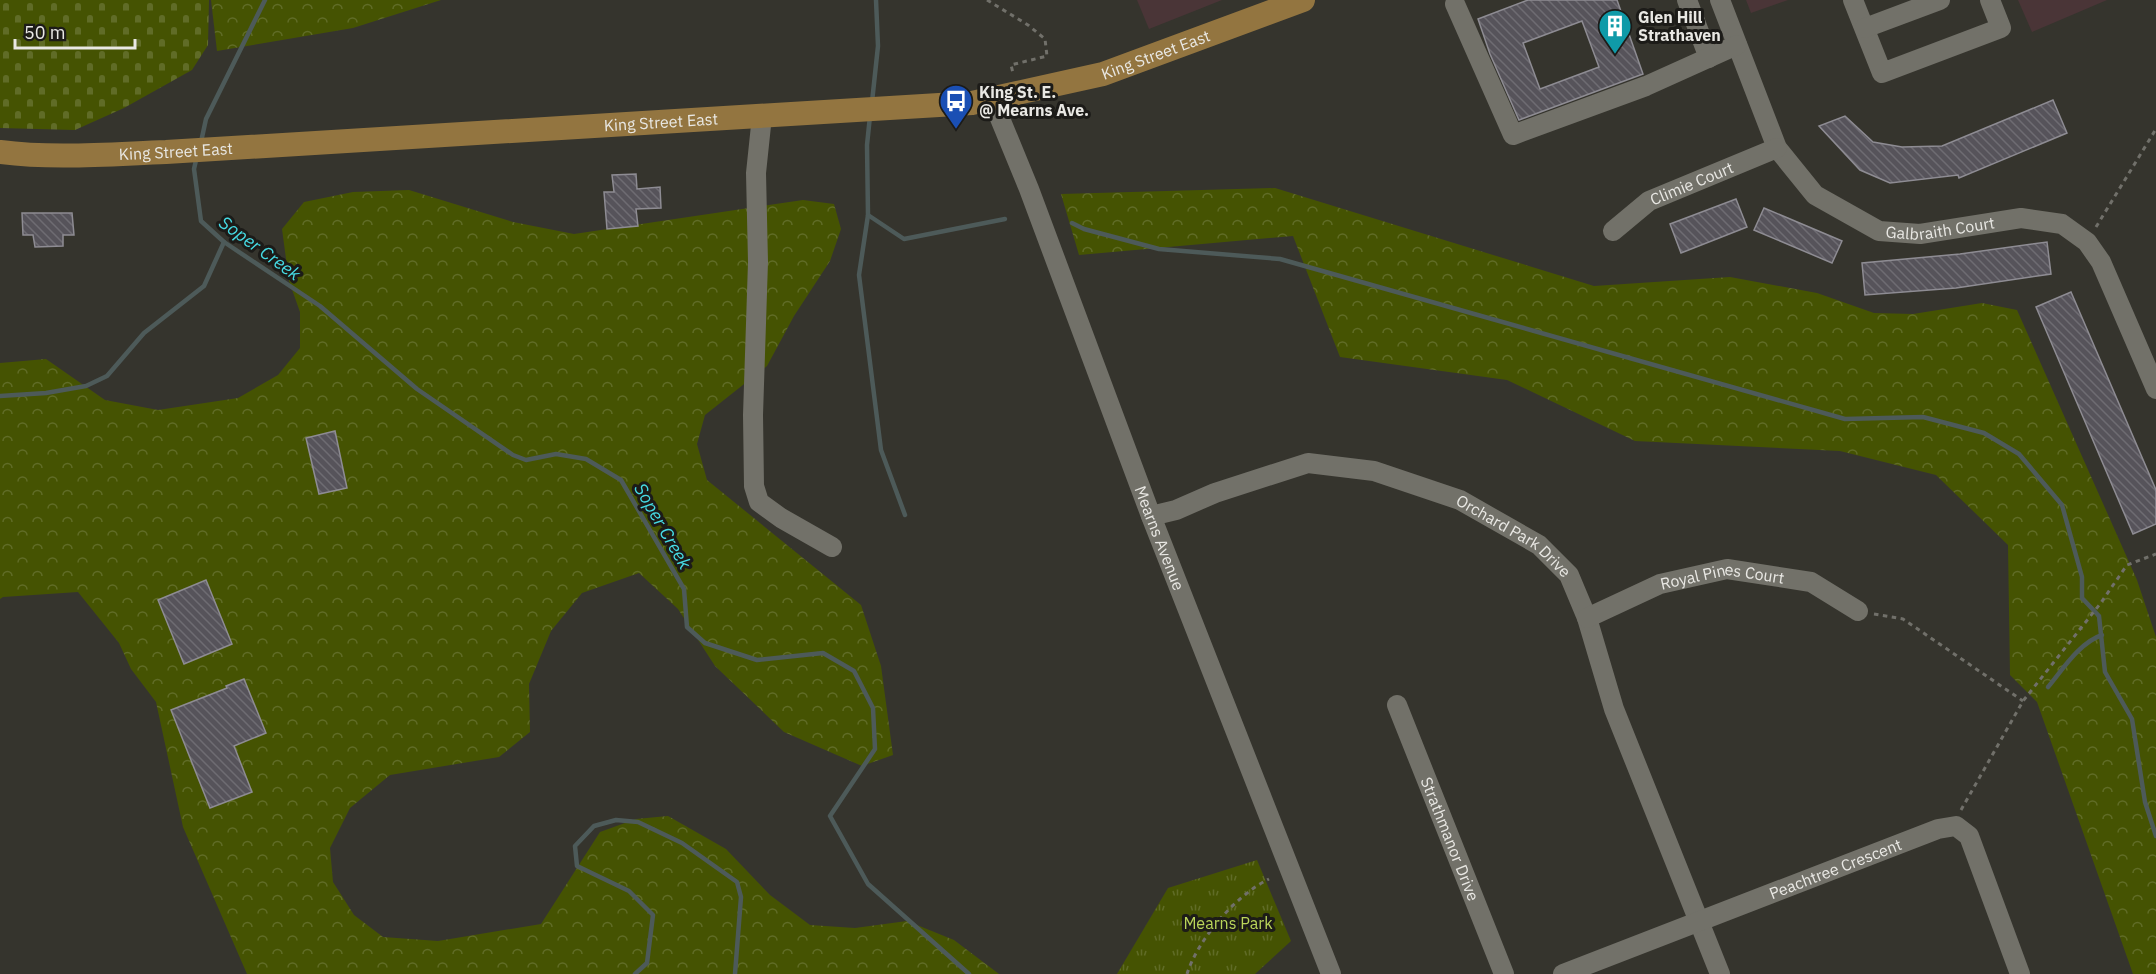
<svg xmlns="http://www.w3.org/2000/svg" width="2156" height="974" viewBox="0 0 2156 974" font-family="'IBM Plex Sans',sans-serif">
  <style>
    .commercial { fill: #4a3537 }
    .grass { fill: url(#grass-tufts) }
    .forest { fill: url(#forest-crowns) }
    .cemetery { fill: url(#cemetery-stones) }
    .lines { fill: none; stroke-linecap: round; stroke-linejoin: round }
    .stream { stroke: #4d5a59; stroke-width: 4.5 }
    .building { fill: url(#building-back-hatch); stroke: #8e8c93; stroke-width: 1.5; fill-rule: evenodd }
    .path { stroke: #71706a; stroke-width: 3; stroke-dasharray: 4.5 4.5; stroke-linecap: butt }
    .minor { stroke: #727169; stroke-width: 20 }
    .major { stroke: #937540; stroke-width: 24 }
    .labels { text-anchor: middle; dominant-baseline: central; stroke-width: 6; stroke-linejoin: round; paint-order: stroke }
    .poi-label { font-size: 16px; font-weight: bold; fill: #e9e8e4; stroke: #1c1b18; text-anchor: start }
    .street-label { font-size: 16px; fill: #e9e8e4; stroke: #1c1b18 }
    .park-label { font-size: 16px; fill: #bbd65a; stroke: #1c1b18 }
    .water-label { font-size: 18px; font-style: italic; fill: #46dbe4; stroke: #1c1b18 }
  </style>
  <defs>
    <pattern id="grass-tufts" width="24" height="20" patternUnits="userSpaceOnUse" patternTransform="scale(1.5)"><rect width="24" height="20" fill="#455302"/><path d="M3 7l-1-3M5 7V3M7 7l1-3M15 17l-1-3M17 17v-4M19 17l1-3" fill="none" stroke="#606c27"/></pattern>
    <pattern id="forest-crowns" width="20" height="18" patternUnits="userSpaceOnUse" patternTransform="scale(1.5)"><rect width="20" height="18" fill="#455302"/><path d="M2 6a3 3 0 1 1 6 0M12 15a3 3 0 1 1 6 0" fill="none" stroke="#606c27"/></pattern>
    <pattern id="cemetery-stones" width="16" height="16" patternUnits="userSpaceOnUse" patternTransform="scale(1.5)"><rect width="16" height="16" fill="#455302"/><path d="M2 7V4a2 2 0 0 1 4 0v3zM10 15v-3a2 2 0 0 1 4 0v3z" fill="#606c27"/></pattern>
    <pattern id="building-back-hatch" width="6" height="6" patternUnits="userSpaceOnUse" patternTransform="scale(1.5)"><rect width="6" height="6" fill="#56535a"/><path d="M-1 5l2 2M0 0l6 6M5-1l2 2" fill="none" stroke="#6e6c72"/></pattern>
  </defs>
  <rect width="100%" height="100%" fill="#35342d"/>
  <g class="commercial">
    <path d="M1137 0H1222L1149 29Z"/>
    <path d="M1746 0H1788L1751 13Z"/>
    <path d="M2018 0H2107L2032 32Z"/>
  </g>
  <path class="grass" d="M1257 860 1291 941 1255 974H1117L1168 888Z"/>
  <g class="forest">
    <path d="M211 0H441L353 28 217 51Z"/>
    <path d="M1275 188 1594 286 1730 277 1817 293 1874 313 1913 314 1982 303 2017 310 2137 580 2156 637V974H2133L2037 702 2010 675 2008 545 1936 475 1840 451 1635 441 1507 380 1340 357 1293 236 1079 255 1061 194Z"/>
    <path d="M409 190 513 222 574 234 803 200 834 204 841 229 830 261 794 316 767 366 705 415 697 444 707 480 861 605 881 666 893 755 862 766 784 732 715 666 678 609 639 573 582 593 551 631 529 684 530 732 499 757 390 775 350 808 330 848 333 882 354 915 383 937 438 941 541 924 600 832 636 819 668 816 726 849 770 895 810 925 855 928 907 921 954 940 999 974H247L183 827 156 702 131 669 119 643 78 592 3 597 0 599V363L46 359 105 400 158 410 238 398 278 375 300 348V312L289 281 282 229 304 202 353 192Z"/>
  </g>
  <path class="cemetery" d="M0 0H209L208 45 192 70 124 108 75 130 0 128Z"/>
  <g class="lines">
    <g class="stream">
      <path d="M872 102 878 46 876 0"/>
      <path d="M870 116 867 145 868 215 859 275 881 450 905 515"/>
      <path d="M201 142 206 119 265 0"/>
      <path d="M197 156 194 169 201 221 224 242 320 306 417 389 513 455 526 460 556 454 586 459 621 480 684 589 687 627 705 643 757 660 823 653 854 671 873 708 875 749 830 816 868 884 969 974"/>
      <path d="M868 215 904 239 1005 219"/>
      <path d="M1072 223 1084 229 1159 249 1280 259 1845 419 1923 417 1984 433 2019 454 2062 505 2082 577V598L2099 616 2105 672 2132 719 2145 802 2156 836"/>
      <path d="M0 396 46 393 86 386 107 376 144 333 204 286 224 242"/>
      <path d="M2048 687C2063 669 2079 643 2102 635"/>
      <path d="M635 974 647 963 653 915 629 891 577 866 575 846 594 826 616 820 638 822 682 843 737 882 741 897 735 974"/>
    </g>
  </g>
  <g class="building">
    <path d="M1528 0H1617L1643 74 1519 120 1490 54 1478 19ZM1582 21 1599 67 1540 89 1523 43Z"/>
    <path d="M2053 100 2067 133 1959 178 1958 175 1890 183 1860 170 1819 126 1845 116 1873 142 1902 147 1942 146Z"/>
    <path d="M636 174 637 189 660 187 661 208 636 209 638 226 607 229 604 192H614L612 175Z"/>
    <path d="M1736 199 1747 227 1681 253 1670 224Z"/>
    <path d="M1764 208 1842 241 1832 263 1754 230Z"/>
    <path d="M22 213H72L74 235H63V246L35 247 33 235H23Z"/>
    <path d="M2047 242 2051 274 1956 288 1865 295 1862 263 1960 254Z"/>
    <path d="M2071 292 2156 490V524L2133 534 2036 307Z"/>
    <path d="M335 431 347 488 319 494 306 438Z"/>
    <path d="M206 580 232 644 184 664 158 600Z"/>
    <path d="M244 679 266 733 234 746 252 792 210 808 171 710 227 688 226 686Z"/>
  </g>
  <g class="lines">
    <g class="path">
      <path d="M987 0 1028 25 1045 39 1047 56 1011 65 1013 73"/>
      <path d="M2096 227 2156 129"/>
      <path d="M1874 614 1903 619 2023 701"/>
      <path d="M1961 810 2023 701 2100 604 2127 565 2156 554"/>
      <path d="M1187 974C1198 939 1236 895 1269 879"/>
    </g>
    <g class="minor">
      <path d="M1687 0 1709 58"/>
      <path id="s1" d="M1720 0 1777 148 1815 195 1879 231 1920 234 2021 218 2062 224 2087 242 2101 262 2156 389"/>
      <path d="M1853 0 1882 73 2001 28 1990 0"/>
      <path d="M1455 4 1513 135 1646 86 1737 45"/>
      <path d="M1865 28 1940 0"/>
      <path id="s2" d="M992 99 1029 189 1151 516 1331 974"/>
      <path d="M762 116 756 173 758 262 753 415 754 486 759 502 781 518 832 547"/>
      <path id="s3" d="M1613 231 1649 201 1777 148"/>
      <path id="s4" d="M1151 516 1176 510 1215 493 1308 463 1374 471 1460 500 1539 545 1569 575 1587 618 1614 709 1720 974"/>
      <path id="s5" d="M1587 618 1660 584 1727 569 1811 582 1858 611"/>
      <path id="s6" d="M1397 705 1504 974"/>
      <path id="s7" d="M1563 974 1938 829 1956 826 1969 836 2020 974"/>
    </g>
    <path class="major" id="s8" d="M0 152C54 159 111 154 166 152L972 103 1103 74 1303 0"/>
  </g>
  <defs>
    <g id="building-pin" transform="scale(1.725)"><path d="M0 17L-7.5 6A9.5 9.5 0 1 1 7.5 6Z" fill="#0f9aa8" stroke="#1c1b18"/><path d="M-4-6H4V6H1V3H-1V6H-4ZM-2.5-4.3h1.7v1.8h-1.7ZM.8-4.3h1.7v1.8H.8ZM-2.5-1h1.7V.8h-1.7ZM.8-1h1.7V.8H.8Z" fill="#fff"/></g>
    <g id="bus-pin" transform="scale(1.725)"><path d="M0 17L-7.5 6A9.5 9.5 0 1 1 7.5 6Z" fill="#1a4fb4" stroke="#1c1b18"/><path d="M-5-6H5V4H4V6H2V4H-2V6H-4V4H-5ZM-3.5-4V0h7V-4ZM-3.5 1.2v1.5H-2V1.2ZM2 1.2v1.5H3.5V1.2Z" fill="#fff"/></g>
  </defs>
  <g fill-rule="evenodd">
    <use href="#building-pin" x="1615" y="26"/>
    <use href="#bus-pin" x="956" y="101"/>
  </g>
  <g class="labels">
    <g class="poi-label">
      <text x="1638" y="17">Glen Hill<tspan x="1638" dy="18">Strathaven</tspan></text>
      <text x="979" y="92">King St. E.<tspan x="979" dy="18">@ Mearns Ave.</tspan></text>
    </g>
    <g class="street-label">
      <text stroke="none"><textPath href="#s8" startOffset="1164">King Street East</textPath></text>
      <text stroke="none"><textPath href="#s8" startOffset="662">King Street East</textPath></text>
      <text stroke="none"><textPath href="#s8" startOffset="176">King Street East</textPath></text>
      <text stroke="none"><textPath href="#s3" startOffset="93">Climie Court</textPath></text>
      <text stroke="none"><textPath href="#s1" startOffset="354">Galbraith Court</textPath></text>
      <text stroke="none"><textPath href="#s2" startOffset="470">Mearns Avenue</textPath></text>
      <text stroke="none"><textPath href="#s4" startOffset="388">Orchard Park Drive</textPath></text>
      <text stroke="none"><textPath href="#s5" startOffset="144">Royal Pines Court</textPath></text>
      <text stroke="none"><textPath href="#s6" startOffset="144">Strathmanor Drive</textPath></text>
      <text stroke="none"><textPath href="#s7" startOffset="292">Peachtree Crescent</textPath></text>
    </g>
    <g class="park-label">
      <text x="1228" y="923">Mearns Park</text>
    </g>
    <g class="water-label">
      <text transform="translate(260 248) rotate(36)">Soper Creek</text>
      <text transform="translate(663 526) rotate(60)">Soper Creek</text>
    </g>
  </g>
  <path d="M15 39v9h120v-9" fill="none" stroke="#e9e8e4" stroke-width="3"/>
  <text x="24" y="39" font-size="18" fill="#e9e8e4" stroke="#1c1b18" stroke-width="4.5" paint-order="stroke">50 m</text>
</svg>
